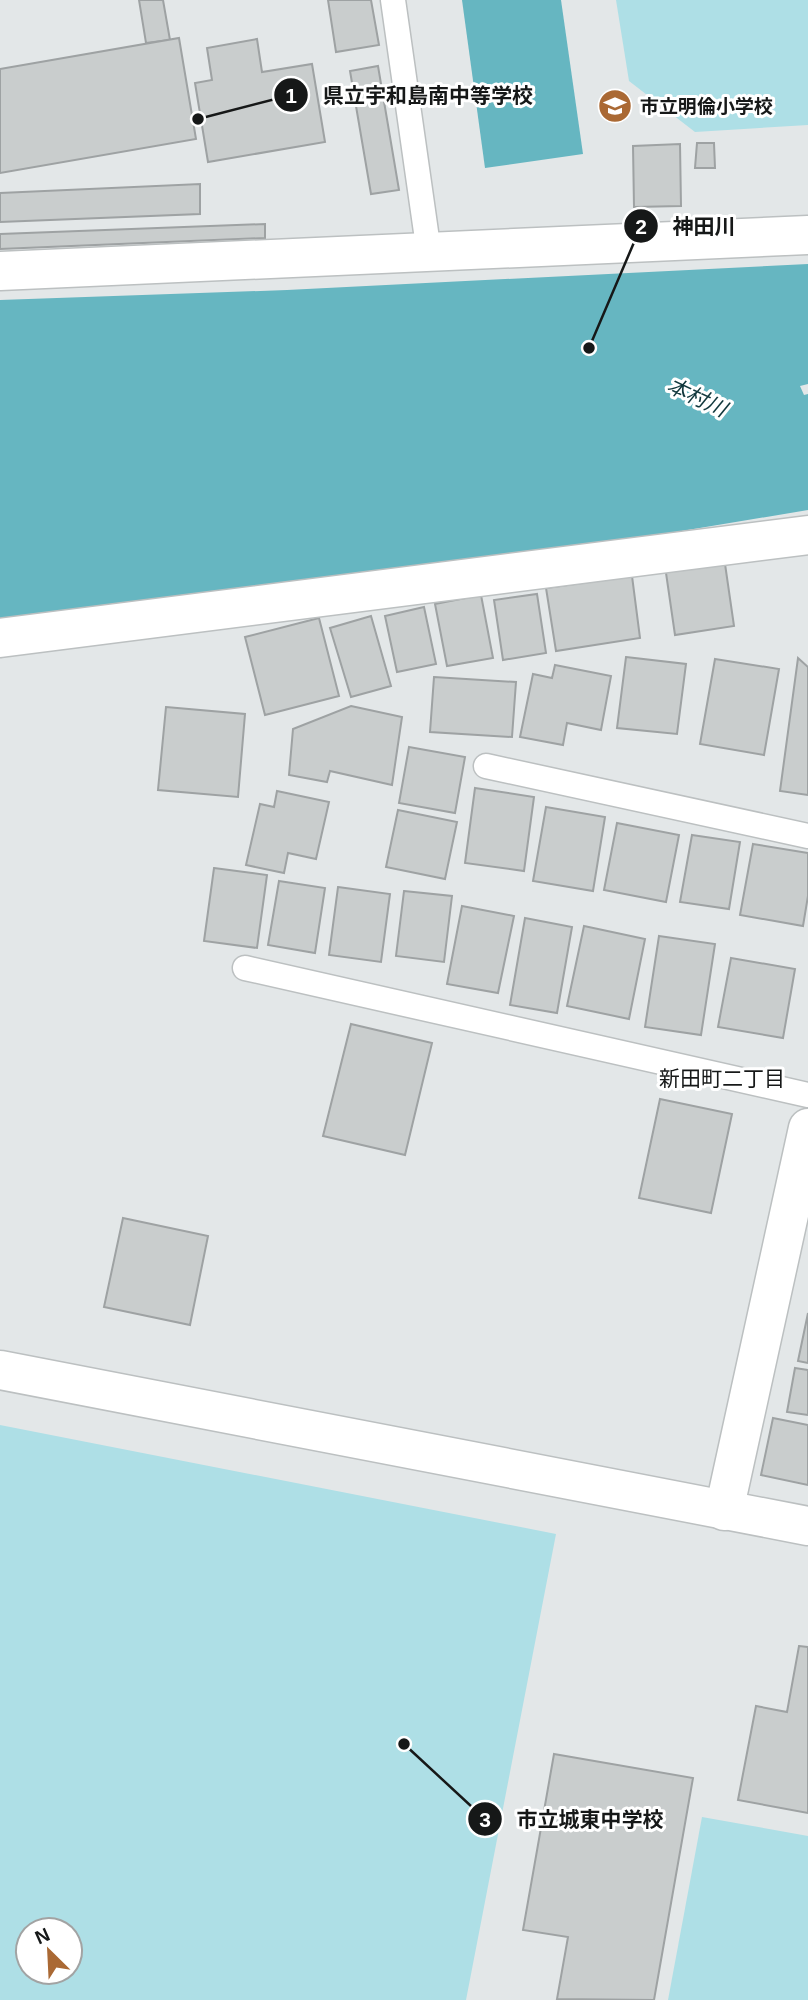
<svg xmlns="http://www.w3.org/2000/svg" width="808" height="2000" viewBox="0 0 808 2000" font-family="Helvetica,'Noto Sans JP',sans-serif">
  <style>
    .green { fill: #aedfe6; fill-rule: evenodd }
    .water { fill: #66b6c1 }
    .building { fill: #c9cdcd; stroke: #9ea2a3; stroke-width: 2 }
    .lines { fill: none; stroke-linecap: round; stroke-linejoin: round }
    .service-casing { stroke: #bcc0c1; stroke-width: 27 }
    .minor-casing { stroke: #bcc0c1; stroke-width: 41 }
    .tertiary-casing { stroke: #bcc0c1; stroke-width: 41 }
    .service { stroke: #fff; stroke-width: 24 }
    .minor { stroke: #fff; stroke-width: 38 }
    .tertiary { stroke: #fff; stroke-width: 38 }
    .labels { text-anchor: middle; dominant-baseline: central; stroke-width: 6; stroke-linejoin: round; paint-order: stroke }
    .poi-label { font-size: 19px; font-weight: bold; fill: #161818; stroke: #fff; text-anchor: start }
    .water-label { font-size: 21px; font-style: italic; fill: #10373c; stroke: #fff }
    .neighbourhood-label { font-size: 21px; fill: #161818; stroke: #fff }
    .leader { fill: none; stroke: #161818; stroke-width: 2.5 }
    .callout-dot { fill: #161818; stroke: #fff; stroke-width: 2.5 }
    .mark-label { font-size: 21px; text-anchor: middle; font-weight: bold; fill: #fff }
    .callout-label { font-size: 21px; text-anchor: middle; font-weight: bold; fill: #161818; stroke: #fff; stroke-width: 6; stroke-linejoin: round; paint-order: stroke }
  </style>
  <rect width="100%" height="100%" fill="#e3e7e8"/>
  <g class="green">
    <path d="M616 0H808V125L695 132 629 81Z"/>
    <path d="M0 1425 556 1534 466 2000H0ZM28 1930H70V1972H28Z"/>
    <path d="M702 1817 808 1836V2000H668Z"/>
  </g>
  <g class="water">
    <path d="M462 0H561L583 154 485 168Z"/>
    <path d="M808 264V384L800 386 804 395 808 394V510L562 551 0 625V300L287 290Z"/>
  </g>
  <g class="building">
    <path d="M139 0H163L170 40 146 43Z"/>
    <path d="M328 0H371L379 45 336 52Z"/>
    <path d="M179 38 196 139 0 173V69Z"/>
    <path d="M257 39 262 72 312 64 325 142 208 162 195 83 212 80 207 48Z"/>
    <path d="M378 66 399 190 371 194 350 71Z"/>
    <path d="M697 143H714L715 168H695Z"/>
    <path d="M680 144 681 206 634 207 633 146Z"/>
    <path d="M200 184V214L0 222V193Z"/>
    <path d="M265 224V238L0 249V234Z"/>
    <path d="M724 557 734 626 675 635 665 566Z"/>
    <path d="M632 576 640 638 556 651 546 588Z"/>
    <path d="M537 594 546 653 503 660 494 600Z"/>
    <path d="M481 595 493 658 447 666 435 604Z"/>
    <path d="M424 607 436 664 397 672 385 616Z"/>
    <path d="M371 616 391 686 351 697 330 628Z"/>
    <path d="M319 618 339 696 265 715 245 637Z"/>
    <path d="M626 657 686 664 677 734 617 728Z"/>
    <path d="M798 658 808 667V795L780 791Z"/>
    <path d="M715 659 779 669 764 755 700 744Z"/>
    <path d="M555 665 611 676 601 730 567 723 563 745 520 737 533 674 552 678Z"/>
    <path d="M434 677 516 682 512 737 430 732Z"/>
    <path d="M351 706 402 717 392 785 330 771 327 782 289 775 293 729Z"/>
    <path d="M166 707 245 714 238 797 158 790Z"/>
    <path d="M409 747 465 757 455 813 399 803Z"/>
    <path d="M475 788 534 797 524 871 465 863Z"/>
    <path d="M277 791 329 802 316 859 288 853 284 873 246 865 260 804 274 807Z"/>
    <path d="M546 807 605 817 593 891 533 881Z"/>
    <path d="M398 810 457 822 445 879 386 867Z"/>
    <path d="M617 823 679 835 666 902 604 890Z"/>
    <path d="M692 835 740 842 729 909 680 902Z"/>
    <path d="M753 844 808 853V896L803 926 740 915Z"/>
    <path d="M214 868 267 875 257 948 204 941Z"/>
    <path d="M279 881 325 888 315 953 268 945Z"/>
    <path d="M338 887 390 894 381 962 329 955Z"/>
    <path d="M404 891 452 896 444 962 396 956Z"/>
    <path d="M462 906 514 916 498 993 447 984Z"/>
    <path d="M525 918 572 927 557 1013 510 1005Z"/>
    <path d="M584 926 645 939 629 1019 567 1006Z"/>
    <path d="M659 936 715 944 701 1035 645 1027Z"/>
    <path d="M731 958 795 969 783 1038 718 1027Z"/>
    <path d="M351 1024 432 1043 405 1155 323 1136Z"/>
    <path d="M660 1099 732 1114 711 1213 639 1198Z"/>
    <path d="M123 1218 208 1236 190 1325 104 1307Z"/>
    <path d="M808 1313V1363L798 1361Z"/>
    <path d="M795 1368 808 1370V1415L787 1412Z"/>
    <path d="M773 1418 808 1425V1485L761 1475Z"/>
    <path d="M799 1646 808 1647V1813L738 1800 756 1706 787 1712Z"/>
    <path d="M554 1754 693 1778 654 2000 557 1999 568 1937 523 1930Z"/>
  </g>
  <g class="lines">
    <g class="service-casing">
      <g id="service">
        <path d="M393 0 429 253"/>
        <path d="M486 766 808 836"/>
        <path d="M245 968 808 1095"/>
      </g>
    </g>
    <g class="minor-casing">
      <g id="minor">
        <path d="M0 271 808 235"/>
        <path d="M0 638 808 535"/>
        <path d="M724 1511 808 1128"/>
      </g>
    </g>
    <g class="tertiary-casing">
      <path id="tertiary" d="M0 1370 808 1526"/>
    </g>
    <use href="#service" class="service"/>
    <use href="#minor" class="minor"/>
    <use href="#tertiary" class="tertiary"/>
  </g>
  <defs>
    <g id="school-disc" transform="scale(1.75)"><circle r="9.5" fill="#aa6934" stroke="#fff"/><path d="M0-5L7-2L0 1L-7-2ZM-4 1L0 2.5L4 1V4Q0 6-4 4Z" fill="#fff"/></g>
  </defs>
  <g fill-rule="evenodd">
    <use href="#school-disc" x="615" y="106"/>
  </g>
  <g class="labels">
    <g class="poi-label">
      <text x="640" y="106">市立明倫小学校</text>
    </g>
    <g class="water-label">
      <text transform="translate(697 397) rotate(25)">本村川</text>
    </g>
    <g class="neighbourhood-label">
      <text x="722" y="1078">新田町二丁目</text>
    </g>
  </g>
  <path class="leader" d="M198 119L291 95M589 348L641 226M404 1744L485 1819"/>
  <g class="callout-dot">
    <circle cx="198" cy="119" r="7"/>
    <circle cx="589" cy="348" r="7"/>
    <circle cx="404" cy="1744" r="7"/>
    <circle cx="291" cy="95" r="18"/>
    <circle cx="641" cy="226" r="18"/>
    <circle cx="485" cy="1819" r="18"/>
  </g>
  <g class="mark-label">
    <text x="291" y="103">1</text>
    <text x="641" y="234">2</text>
    <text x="485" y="1827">3</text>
  </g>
  <g class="callout-label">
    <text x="428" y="103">県立宇和島南中等学校</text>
    <text x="704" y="234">神田川</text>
    <text x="590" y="1827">市立城東中学校</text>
  </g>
  <g transform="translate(49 1951) rotate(336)"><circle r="33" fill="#ffffff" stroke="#a2a3a3" stroke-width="2"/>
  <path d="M0-5L12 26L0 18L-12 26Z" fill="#aa6934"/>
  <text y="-10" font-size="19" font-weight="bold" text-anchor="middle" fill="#161818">N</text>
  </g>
</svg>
